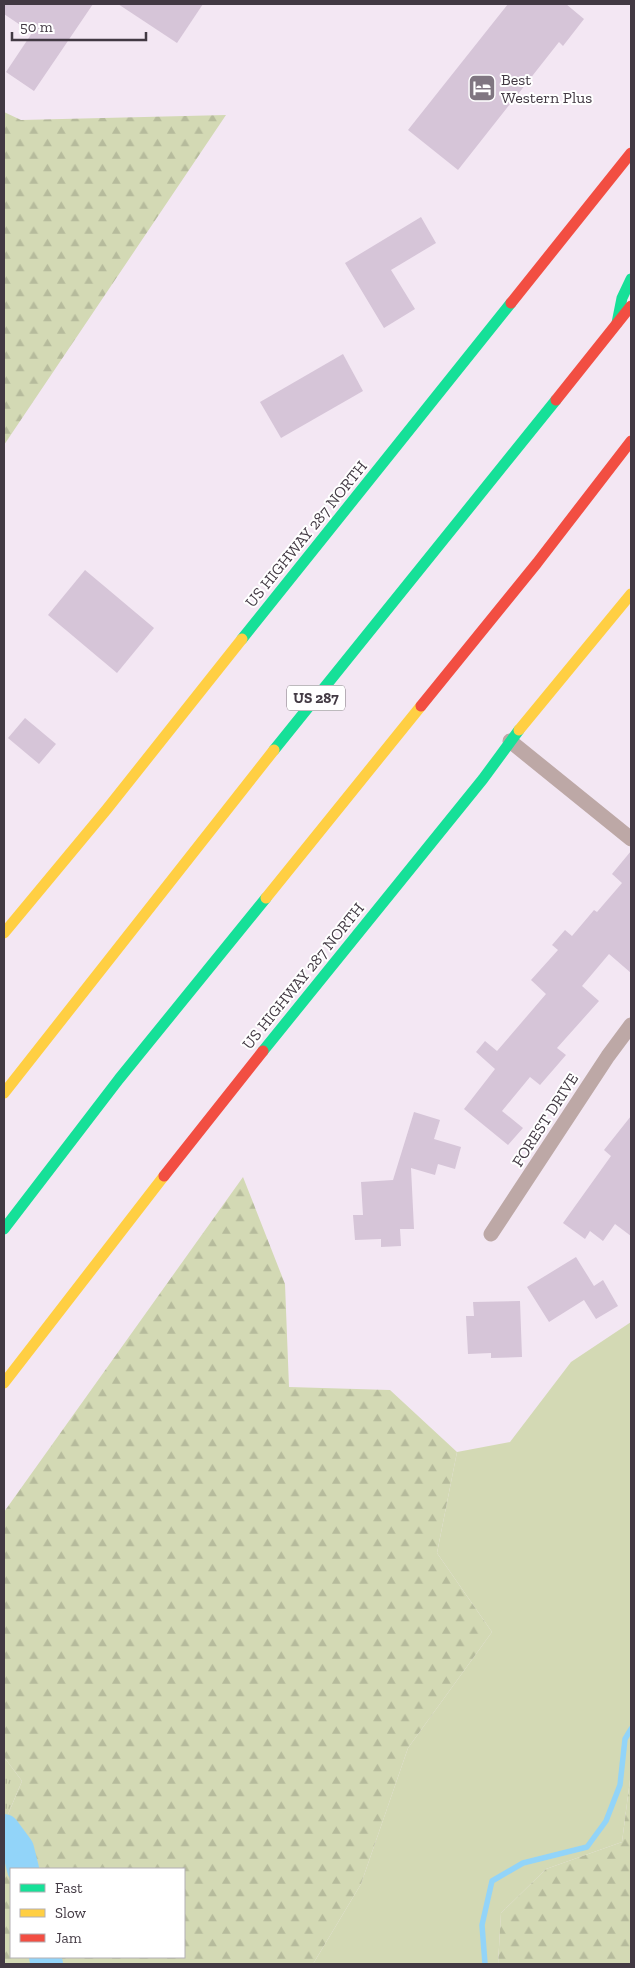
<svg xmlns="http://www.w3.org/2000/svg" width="635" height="1968" viewBox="0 0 635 1968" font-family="'Zilla Slab',serif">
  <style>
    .grass { fill: #d3d9b4 }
    .forest { fill: url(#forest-firs); fill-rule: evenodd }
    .park { fill: url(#park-tufts) }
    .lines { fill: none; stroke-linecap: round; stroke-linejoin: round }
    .stream { stroke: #92d4f9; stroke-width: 5.5 }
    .river { stroke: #92d4f9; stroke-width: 32 }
    .building { fill: #d6c5d8 }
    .street { stroke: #bda8a6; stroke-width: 15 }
    .fast { stroke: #16e098; stroke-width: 11 }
    .slow { stroke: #ffcf43; stroke-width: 11 }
    .jam { stroke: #f24e42; stroke-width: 11 }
    .labels { text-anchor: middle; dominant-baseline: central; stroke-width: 4; stroke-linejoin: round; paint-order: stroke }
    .shield { fill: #fff; stroke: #7b747b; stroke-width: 1 }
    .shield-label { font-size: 15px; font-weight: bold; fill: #423943 }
    .poi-label { font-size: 16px; fill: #423943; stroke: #fff; text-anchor: start }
    .street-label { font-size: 16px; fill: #423943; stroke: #fff }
  </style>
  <defs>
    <pattern id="forest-firs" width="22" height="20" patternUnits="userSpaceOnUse" patternTransform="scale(1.25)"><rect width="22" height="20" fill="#d3d9b4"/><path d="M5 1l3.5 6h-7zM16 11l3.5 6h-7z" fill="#b6bb9c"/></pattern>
    <pattern id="park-tufts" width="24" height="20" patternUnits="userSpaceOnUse" patternTransform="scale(1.25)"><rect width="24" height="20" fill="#d3d9b4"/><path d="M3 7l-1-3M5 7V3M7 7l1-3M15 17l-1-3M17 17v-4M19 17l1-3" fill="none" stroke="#b6bb9c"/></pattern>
  </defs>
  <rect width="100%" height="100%" fill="#f3e7f3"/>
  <path class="grass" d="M631 1322V1772L622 1842 546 1869 501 1913 498 1964H313L361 1884 408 1748 492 1632 437 1553 457 1452 510 1442 571 1362Z"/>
  <g class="forest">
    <path d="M4 112 21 120 226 115 4 445Z"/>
    <path d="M243 1177 285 1284 289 1387 390 1390 457 1452 437 1553 492 1632 408 1748 361 1884 313 1964H4V1824L22 1781 4 1757V1512ZM11 1869H184V1957H11Z"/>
    <path d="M631 1772V1964H498L501 1913 546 1869 622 1842Z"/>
  </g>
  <path class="park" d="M4 1757 22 1781 4 1824Z"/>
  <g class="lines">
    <path class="stream" d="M485 1964 482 1925 492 1881 523 1863 587 1847 606 1821 620 1785 625 1739 631 1729"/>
    <g class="river">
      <path d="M4 1830 18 1849 23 1869"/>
      <path d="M45 1957 47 1964"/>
    </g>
  </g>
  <g class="building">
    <path d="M4 4H93L34 91 6 72 32 33 4 14Z"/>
    <path d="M118 4H203L177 43Z"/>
    <path d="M508 4H566L584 19 563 46 559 42 458 170 408 130Z"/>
    <path d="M421 217 436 243 391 270 415 309 384 328 345 263Z"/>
    <path d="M343 354 363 391 281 438 260 402Z"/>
    <path d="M85 570 154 628 117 673 48 615Z"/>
    <path d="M25 718 56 744 39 764 8 738Z"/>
    <path d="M631 851V973L609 954 582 986 599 1001 557 1048 566 1055 540 1085 530 1077 502 1111 523 1128 508 1145 464 1109 495 1069 476 1052 485 1041 497 1051 546 994 531 980 558 950 552 945 565 930 572 936 594 910 597 912 622 883 612 874Z"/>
    <path d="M414 1112 440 1120 434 1139 461 1147 455 1169 438 1164 435 1175 411 1168 414 1229H400L401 1246 381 1247V1239L355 1240 353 1215H363L361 1182 393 1180Z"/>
    <path d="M631 1116V1236L615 1224 603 1241 590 1231 585 1239 563 1223 611 1156 604 1150Z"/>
    <path d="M576 1257 594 1286 603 1280 618 1306 596 1319 584 1300 549 1322 527 1287Z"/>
    <path d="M520 1301 522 1357 491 1358V1353L468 1354 466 1316H474L473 1302Z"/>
  </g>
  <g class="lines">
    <g class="street">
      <path d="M510 741 631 839"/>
      <path d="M491 1234 608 1056 631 1025"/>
    </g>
    <g class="fast">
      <path d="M617 323 622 298 631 279"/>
      <path d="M242 639 511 303"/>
      <path d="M274 750 556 400"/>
      <path d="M263 1051 483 779 519 730"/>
      <path d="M4 1229 119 1079 266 898"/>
    </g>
    <g class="slow">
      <path d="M519 730 631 594"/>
      <path d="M266 898 421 706"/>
      <path d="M4 933 107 809 242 639"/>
      <path d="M4 1093 274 750"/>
      <path d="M4 1383 164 1176"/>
    </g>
    <g class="jam">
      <path d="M511 303 631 153"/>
      <path d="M556 400 631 306"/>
      <path d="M421 706 537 563 631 441"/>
      <path d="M164 1176 263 1051"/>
    </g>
  </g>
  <defs>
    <g id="hotel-square" transform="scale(1.4375)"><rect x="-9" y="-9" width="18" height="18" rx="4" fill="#807681" stroke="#fff"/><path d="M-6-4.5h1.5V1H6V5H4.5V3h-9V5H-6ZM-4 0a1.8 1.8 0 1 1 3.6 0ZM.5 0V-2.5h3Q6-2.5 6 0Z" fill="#fff"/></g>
  </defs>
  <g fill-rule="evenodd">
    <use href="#hotel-square" x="482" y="88"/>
  </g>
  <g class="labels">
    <rect class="shield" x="287" y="685.5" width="58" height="25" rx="4"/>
    <g class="shield-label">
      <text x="316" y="698">US 287</text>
    </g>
    <g class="poi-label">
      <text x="501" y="79">Best<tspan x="501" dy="18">Western Plus</tspan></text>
    </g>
    <g class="street-label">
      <text transform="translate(306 534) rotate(-51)">US HIGHWAY 287 NORTH</text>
      <text transform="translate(303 976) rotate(-51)">US HIGHWAY 287 NORTH</text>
      <text transform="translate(545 1120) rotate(-57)">FOREST DRIVE</text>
    </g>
  </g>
  <rect width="635" height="1968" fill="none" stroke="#423943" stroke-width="10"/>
  <rect x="10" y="1868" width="175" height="90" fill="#ffffff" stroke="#b3b0b4"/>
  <rect x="20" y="1884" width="25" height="8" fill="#16e098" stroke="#b3b0b4"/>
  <text x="55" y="1893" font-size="15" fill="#423943">Fast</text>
  <rect x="20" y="1909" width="25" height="8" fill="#ffcf43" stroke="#b3b0b4"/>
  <text x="55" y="1918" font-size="15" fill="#423943">Slow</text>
  <rect x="20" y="1934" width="25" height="8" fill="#f24e42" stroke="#b3b0b4"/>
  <text x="55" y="1943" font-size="15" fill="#423943">Jam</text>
  <path d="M12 32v8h134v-8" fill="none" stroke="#423943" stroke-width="2.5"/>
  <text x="20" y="32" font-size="15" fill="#423943" stroke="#ffffff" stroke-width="4" paint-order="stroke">50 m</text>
</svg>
